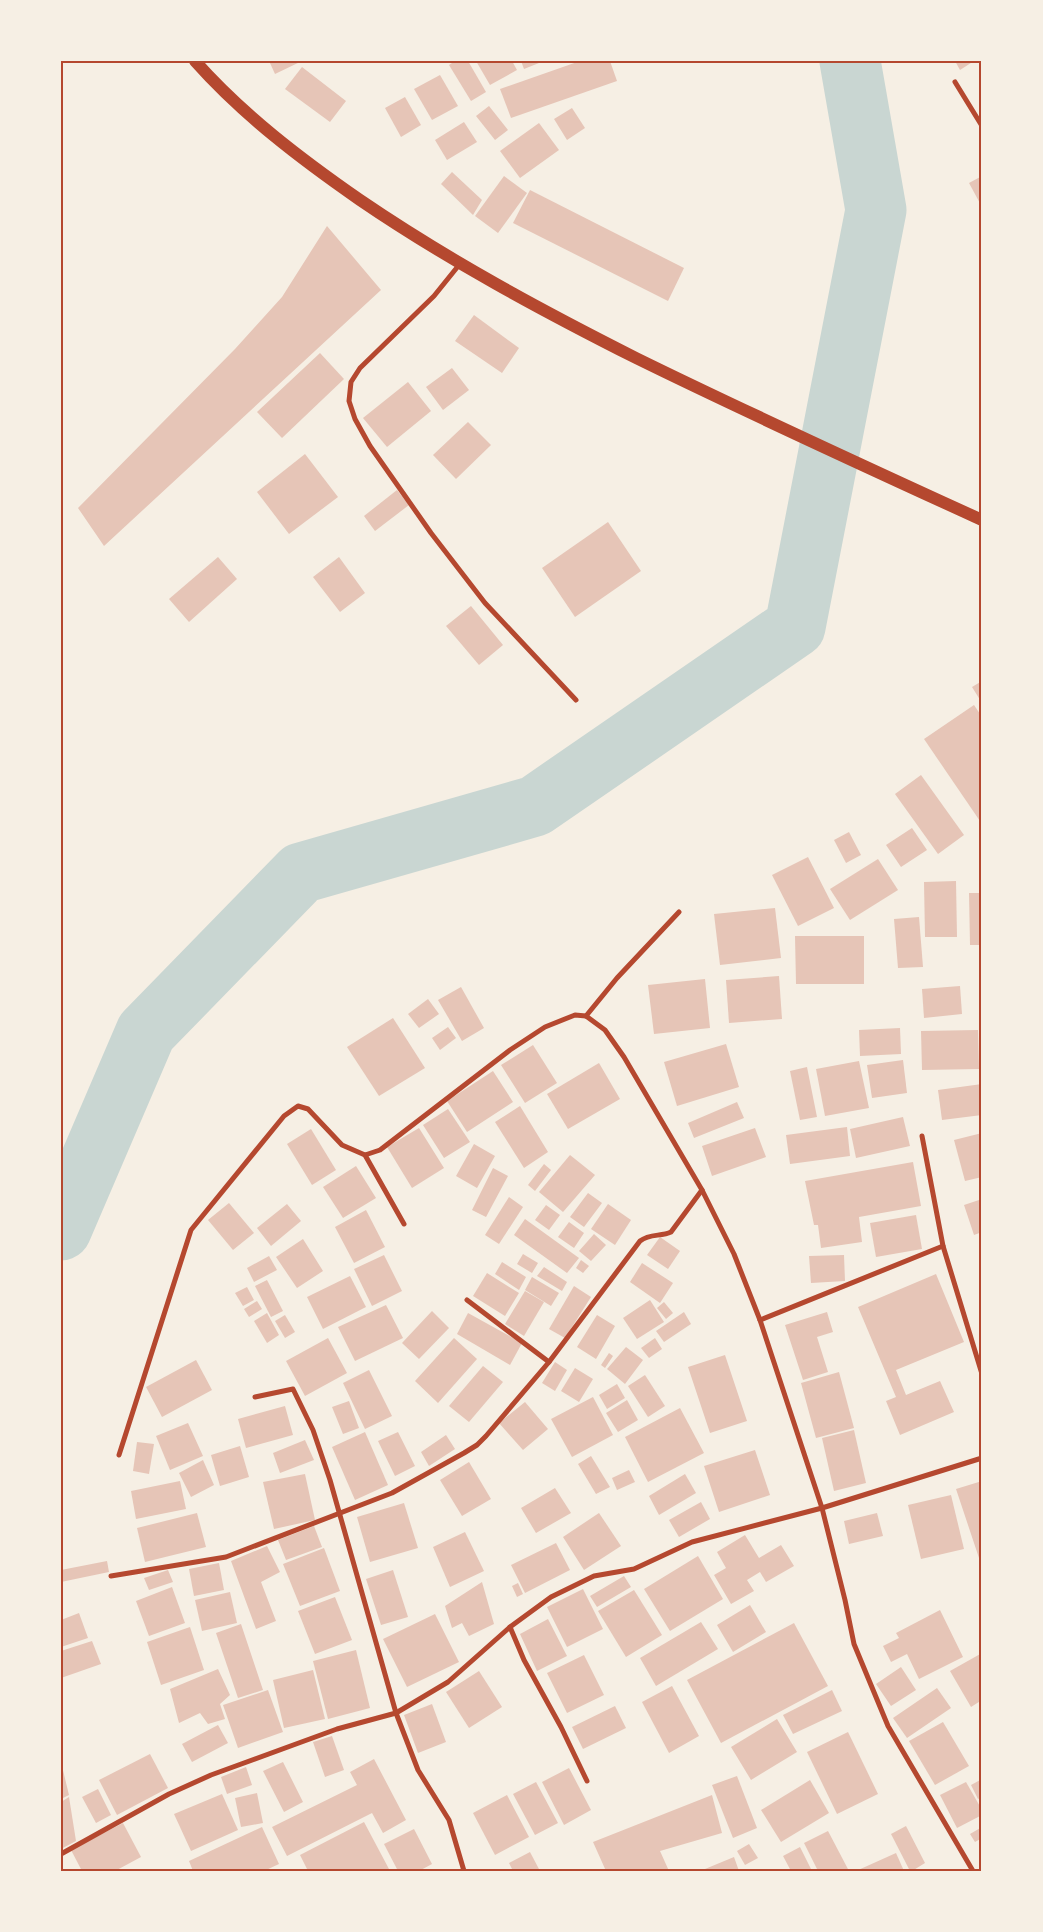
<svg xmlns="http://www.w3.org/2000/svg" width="1043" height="1932" viewBox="0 0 1043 1932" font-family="Karla,sans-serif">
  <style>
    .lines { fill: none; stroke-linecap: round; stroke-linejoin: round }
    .river { stroke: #c9d6d2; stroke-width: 61 }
    .building { fill: #e6c5b7 }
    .minor { stroke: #b5482f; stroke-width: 5 }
    .primary { stroke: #b5482f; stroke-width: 12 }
    .neatline { fill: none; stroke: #b5482f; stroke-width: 2 }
  </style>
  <rect width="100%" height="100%" fill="#f6efe4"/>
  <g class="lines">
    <path class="river" d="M61 1230 146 1032 301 873 535 806 795 627 876 210 850 61"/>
  </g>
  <g class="building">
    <path d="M274 61H302L275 74 270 63Z"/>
    <path d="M455 61H468L486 92 471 101 449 65Z"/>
    <path d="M476 61H512L517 70 490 85Z"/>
    <path d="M521 61H544L524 69Z"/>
    <path d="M580 61H610L617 81 511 118 500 89Z"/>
    <path d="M955 61H974L960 70Z"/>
    <path d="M302 67 346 101 330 122 285 89Z"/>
    <path d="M440 75 458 106 432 120 414 89Z"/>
    <path d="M405 97 421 125 401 137 385 108Z"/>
    <path d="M489 106 508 130 495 140 476 116Z"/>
    <path d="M572 108 585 128 567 140 554 119Z"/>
    <path d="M464 122 477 142 447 160 435 140Z"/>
    <path d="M539 123 559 150 520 178 500 151Z"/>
    <path d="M452 172 482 200 473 215 441 184Z"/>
    <path d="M504 176 527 193 498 233 475 216Z"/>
    <path d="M982 176V207L969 183Z"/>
    <path d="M530 190 684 268 668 301 513 223Z"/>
    <path d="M327 226 381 290 104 546 78 508 235 349 282 297Z"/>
    <path d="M474 315 519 348 502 373 455 341Z"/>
    <path d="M320 353 344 379 282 438 257 412Z"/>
    <path d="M452 368 469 390 443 410 426 387Z"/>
    <path d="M408 382 431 411 387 447 363 418Z"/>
    <path d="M468 422 491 445 456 479 433 455Z"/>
    <path d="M305 454 338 497 289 534 257 492Z"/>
    <path d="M397 490 409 505 375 531 364 516Z"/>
    <path d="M608 522 641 571 575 617 542 568Z"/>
    <path d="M218 557 237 579 189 622 169 599Z"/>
    <path d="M339 557 365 593 340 612 313 577Z"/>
    <path d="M471 606 503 645 479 665 446 626Z"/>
    <path d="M982 681V703L972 687Z"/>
    <path d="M974 705 982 717V824L924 739Z"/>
    <path d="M921 775 964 835 938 854 895 794Z"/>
    <path d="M912 828 927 850 901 867 886 845Z"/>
    <path d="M849 832 861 855 846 863 834 840Z"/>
    <path d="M808 857 834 908 798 926 772 875Z"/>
    <path d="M878 859 898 890 850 920 830 889Z"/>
    <path d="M956 881 957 937H925L924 882Z"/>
    <path d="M969 893H982V945H970Z"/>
    <path d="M775 908 781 958 720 965 714 914Z"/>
    <path d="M919 917 923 967 898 968 894 919Z"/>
    <path d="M795 936H864V984H796Z"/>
    <path d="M779 976 782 1019 729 1023 726 980Z"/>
    <path d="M705 979 710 1028 654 1034 648 985Z"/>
    <path d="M960 986 962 1014 924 1018 922 989Z"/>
    <path d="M461 987 484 1028 462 1041 438 1000Z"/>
    <path d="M428 999 439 1014 419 1028 408 1014Z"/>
    <path d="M393 1018 425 1068 379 1096 347 1047Z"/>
    <path d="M448 1027 456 1038 440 1050 432 1038Z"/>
    <path d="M900 1028 901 1054 860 1056 859 1030Z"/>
    <path d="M978 1030 979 1069 922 1070 921 1031Z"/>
    <path d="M726 1044 739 1087 677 1106 664 1062Z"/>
    <path d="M533 1045 557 1083 525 1103 501 1065Z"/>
    <path d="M903 1060 907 1093 872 1098 867 1065Z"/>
    <path d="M859 1061 869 1108 825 1116 816 1069Z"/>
    <path d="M599 1063 620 1099 568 1129 547 1094Z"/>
    <path d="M807 1067 817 1117 800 1120 790 1071Z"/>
    <path d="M493 1071 513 1102 467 1132 447 1101Z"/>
    <path d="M982 1084V1115L942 1120 938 1090Z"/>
    <path d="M737 1102 744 1118 694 1138 688 1123Z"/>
    <path d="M520 1106 548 1152 524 1168 495 1122Z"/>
    <path d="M448 1109 470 1142 444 1158 423 1125Z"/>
    <path d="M903 1117 910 1146 856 1158 850 1129Z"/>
    <path d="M847 1127 850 1156 790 1164 786 1135Z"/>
    <path d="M419 1128 444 1168 412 1188 387 1147Z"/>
    <path d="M755 1128 766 1157 712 1176 702 1146Z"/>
    <path d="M311 1129 336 1170 312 1185 287 1144Z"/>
    <path d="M982 1133V1177L965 1181 954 1140Z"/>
    <path d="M474 1144 495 1156 477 1188 456 1176Z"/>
    <path d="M570 1155 595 1175 563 1212 539 1192Z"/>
    <path d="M913 1162 921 1206 859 1217 862 1242 821 1248 818 1225H814L805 1181Z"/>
    <path d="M544 1164 551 1170 535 1191 528 1185Z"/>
    <path d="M356 1166 376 1198 343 1218 323 1187Z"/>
    <path d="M493 1168 508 1176 486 1217 472 1210Z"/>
    <path d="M588 1193 602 1203 584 1227 570 1217Z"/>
    <path d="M509 1197 523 1207 499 1244 485 1235Z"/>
    <path d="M982 1199V1232L974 1235 964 1205Z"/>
    <path d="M229 1203 254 1233 233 1250 208 1220Z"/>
    <path d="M287 1204 301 1221 271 1246 257 1228Z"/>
    <path d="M608 1204 631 1220 615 1245 591 1229Z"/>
    <path d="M546 1205 560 1215 549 1230 535 1220Z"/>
    <path d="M366 1210 385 1247 354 1263 335 1227Z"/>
    <path d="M916 1215 922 1249 876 1257 870 1223Z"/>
    <path d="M525 1219 579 1258 567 1273 514 1235Z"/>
    <path d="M569 1222 584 1233 574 1248 558 1237Z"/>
    <path d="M594 1234 606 1245 591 1261 579 1251Z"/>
    <path d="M660 1237 680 1251 668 1269 647 1255Z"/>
    <path d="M303 1239 323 1271 297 1288 276 1257Z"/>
    <path d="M523 1254 538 1263 532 1273 517 1264Z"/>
    <path d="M384 1255 402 1291 372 1306 354 1269Z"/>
    <path d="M844 1255 845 1281 811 1283 809 1256Z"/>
    <path d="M269 1256 277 1270 254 1282 247 1268Z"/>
    <path d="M581 1260 589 1266 583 1273 576 1268Z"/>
    <path d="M502 1262 526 1277 519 1290 495 1274Z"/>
    <path d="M642 1263 673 1283 660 1303 630 1282Z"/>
    <path d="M544 1267 567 1282 562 1291 537 1276Z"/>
    <path d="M487 1273 519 1293 505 1316 473 1296Z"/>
    <path d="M936 1274 964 1342 896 1370 906 1395 940 1381 954 1412 900 1435 886 1401 896 1397 858 1307Z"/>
    <path d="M350 1276 366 1307 323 1329 307 1297Z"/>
    <path d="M532 1277 559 1293 551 1306 525 1290Z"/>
    <path d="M267 1280 283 1311 271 1317 255 1286Z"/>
    <path d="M574 1286 591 1297 565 1338 549 1329Z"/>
    <path d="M247 1287 254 1300 243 1306 235 1293Z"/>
    <path d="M525 1291 544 1302 524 1336 505 1324Z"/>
    <path d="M650 1300 664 1322 637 1339 623 1318Z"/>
    <path d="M257 1301 262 1309 249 1317 244 1309Z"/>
    <path d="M664 1302 673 1313 666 1319 657 1308Z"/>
    <path d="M386 1305 403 1338 355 1361 338 1327Z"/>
    <path d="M432 1311 449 1328 419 1359 402 1343Z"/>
    <path d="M684 1312 691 1324 664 1342 656 1331Z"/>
    <path d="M827 1312 833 1332 817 1337 828 1372 803 1380 785 1325Z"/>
    <path d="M267 1313 279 1335 267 1343 254 1321Z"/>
    <path d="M468 1313 522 1343 510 1365 457 1334Z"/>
    <path d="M285 1315 295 1332 285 1338 275 1321Z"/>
    <path d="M597 1315 615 1326 596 1359 577 1347Z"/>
    <path d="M328 1338 347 1373 305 1396 286 1361Z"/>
    <path d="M454 1338 477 1359 438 1403 415 1381Z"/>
    <path d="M655 1338 662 1349 649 1358 641 1348Z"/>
    <path d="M626 1347 643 1360 625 1384 607 1369Z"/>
    <path d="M609 1353 613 1356 605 1368 601 1365Z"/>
    <path d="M725 1355 747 1421 710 1433 688 1367Z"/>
    <path d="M196 1360 212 1390 162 1417 146 1387Z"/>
    <path d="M555 1362 567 1370 555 1391 542 1383Z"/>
    <path d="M483 1366 503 1382 469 1422 449 1406Z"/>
    <path d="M575 1368 593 1379 579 1402 561 1391Z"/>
    <path d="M369 1370 392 1416 365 1429 343 1383Z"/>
    <path d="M839 1372 854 1428 816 1438 801 1383Z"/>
    <path d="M645 1375 665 1406 648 1417 628 1386Z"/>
    <path d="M617 1384 625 1398 607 1409 599 1395Z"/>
    <path d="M593 1397 613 1435 572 1457 551 1419Z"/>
    <path d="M627 1400 638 1420 618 1432 606 1413Z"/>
    <path d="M349 1401 359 1428 343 1434 332 1407Z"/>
    <path d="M525 1402 548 1429 523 1450 499 1423Z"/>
    <path d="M285 1406 293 1435 246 1448 238 1419Z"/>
    <path d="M680 1408 704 1453 648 1482 625 1437Z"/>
    <path d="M188 1423 203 1456 170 1470 156 1436Z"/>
    <path d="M854 1430 866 1483 834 1491 822 1438Z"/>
    <path d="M365 1432 388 1485 355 1500 332 1447Z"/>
    <path d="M398 1432 415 1466 395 1476 378 1441Z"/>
    <path d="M446 1435 455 1449 429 1466 421 1452Z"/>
    <path d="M305 1440 314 1460 280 1473 273 1453Z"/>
    <path d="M137 1442 154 1444 149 1474 133 1471Z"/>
    <path d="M240 1446 249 1477 220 1486 211 1455Z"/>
    <path d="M755 1450 770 1495 719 1512 704 1466Z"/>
    <path d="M591 1456 610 1487 596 1494 578 1464Z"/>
    <path d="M203 1460 214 1485 191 1497 179 1473Z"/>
    <path d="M469 1462 491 1499 462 1516 440 1480Z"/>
    <path d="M629 1470 635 1482 617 1490 612 1478Z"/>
    <path d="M305 1474 315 1520 274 1529 263 1482Z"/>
    <path d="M685 1474 696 1493 659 1515 649 1496Z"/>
    <path d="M180 1481 186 1509 136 1519 131 1491Z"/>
    <path d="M982 1481V1564H981L956 1489Z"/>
    <path d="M555 1488 571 1513 536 1533 521 1508Z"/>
    <path d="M951 1495 964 1549 921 1559 908 1505Z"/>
    <path d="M701 1502 710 1519 679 1537 669 1520Z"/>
    <path d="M404 1503 418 1548 370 1562 357 1517Z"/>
    <path d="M197 1513 206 1547 145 1562 137 1528Z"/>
    <path d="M599 1513 621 1546 584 1570 563 1537Z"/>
    <path d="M877 1513 883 1536 849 1544 844 1521Z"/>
    <path d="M314 1526 322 1547 286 1560 278 1540Z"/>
    <path d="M465 1532 484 1571 450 1587 433 1547Z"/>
    <path d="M745 1535 759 1558 781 1545 794 1566 766 1582 760 1572 747 1580 754 1591 731 1604 714 1575 726 1568 717 1552Z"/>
    <path d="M556 1543 570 1570 525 1593 511 1565Z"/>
    <path d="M267 1546 280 1572 261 1582 276 1621 256 1629 231 1561Z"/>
    <path d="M324 1548 340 1591 300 1606 283 1564Z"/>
    <path d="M698 1556 723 1599 670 1631 644 1589Z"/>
    <path d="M107 1561 109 1572 61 1582V1570Z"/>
    <path d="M219 1563 224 1590 194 1596 189 1569Z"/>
    <path d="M168 1570 173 1582 149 1590 144 1578Z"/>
    <path d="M393 1570 408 1617 381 1625 366 1579Z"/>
    <path d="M624 1576 631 1587 597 1607 590 1596Z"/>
    <path d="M482 1582 494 1624 469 1636 462 1623 452 1628 445 1606Z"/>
    <path d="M518 1583 523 1594 517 1597 512 1586Z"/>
    <path d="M172 1587 185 1623 149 1636 136 1601Z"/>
    <path d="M583 1589 603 1629 567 1647 547 1607Z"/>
    <path d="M634 1590 662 1635 626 1657 598 1611Z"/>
    <path d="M230 1592 237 1623 202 1631 195 1600Z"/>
    <path d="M335 1597 352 1640 315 1654 298 1611Z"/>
    <path d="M750 1605 766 1632 733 1652 717 1625Z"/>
    <path d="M940 1610 963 1657 919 1679 907 1654 891 1662 883 1646 899 1638 896 1633Z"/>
    <path d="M79 1613 88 1638 61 1647V1620Z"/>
    <path d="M435 1614 459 1662 407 1687 383 1639Z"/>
    <path d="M548 1619 567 1656 537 1671 520 1634Z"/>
    <path d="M701 1622 718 1649 656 1686 640 1658Z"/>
    <path d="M794 1623 828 1686 721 1743 687 1680Z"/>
    <path d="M241 1624 263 1690 238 1698 216 1633Z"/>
    <path d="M190 1627 204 1670 161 1685 147 1642Z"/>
    <path d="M92 1641 101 1664 61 1678V1651Z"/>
    <path d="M356 1650 370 1708 328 1719 313 1661Z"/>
    <path d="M982 1653V1700L971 1707 950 1671Z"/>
    <path d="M584 1655 604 1695 567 1713 547 1673Z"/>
    <path d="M901 1667 916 1690 891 1706 876 1684Z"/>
    <path d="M218 1669 230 1695 220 1704 225 1719 208 1724 200 1713 179 1723 170 1689Z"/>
    <path d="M313 1670 325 1719 284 1728 273 1680Z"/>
    <path d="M479 1671 502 1707 469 1728 446 1692Z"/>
    <path d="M672 1686 699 1736 669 1753 642 1702Z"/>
    <path d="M937 1688 951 1708 907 1738 893 1718Z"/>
    <path d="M268 1690 283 1732 238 1748 223 1705Z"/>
    <path d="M832 1690 842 1711 793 1734 783 1715Z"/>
    <path d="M432 1704 446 1742 418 1753 404 1715Z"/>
    <path d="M615 1706 626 1728 583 1749 572 1727Z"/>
    <path d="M777 1719 797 1752 751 1780 731 1747Z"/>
    <path d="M943 1722 969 1766 935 1785 909 1741Z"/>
    <path d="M218 1725 228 1743 192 1762 182 1744Z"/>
    <path d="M848 1732 878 1794 837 1814 807 1752Z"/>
    <path d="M332 1736 344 1770 325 1777 313 1742Z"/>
    <path d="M150 1754 168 1788 117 1815 99 1780Z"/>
    <path d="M374 1759 406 1820 383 1833 372 1813 287 1856 272 1827 357 1785 350 1772Z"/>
    <path d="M61 1762 69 1795 61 1799Z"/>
    <path d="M283 1762 303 1802 284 1812 263 1771Z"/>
    <path d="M246 1767 252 1785 227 1794 221 1777Z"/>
    <path d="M569 1768 591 1810 564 1825 542 1782Z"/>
    <path d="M737 1776 757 1828 733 1838 712 1785Z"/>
    <path d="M982 1779V1797L978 1799 971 1785Z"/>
    <path d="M810 1780 829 1813 781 1842 761 1810Z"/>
    <path d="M536 1782 558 1823 535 1835 513 1794Z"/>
    <path d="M966 1782 982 1810V1815L957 1828 940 1795Z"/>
    <path d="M98 1789 111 1815 96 1823 82 1797Z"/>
    <path d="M257 1793 263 1823 241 1827 235 1798Z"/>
    <path d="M222 1794 238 1830 191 1851 174 1814Z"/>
    <path d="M507 1795 529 1837 495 1855 473 1813Z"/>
    <path d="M712 1795 722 1833 660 1851 669 1871H606L593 1842Z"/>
    <path d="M69 1797 76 1841 61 1849V1802Z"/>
    <path d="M364 1822 389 1869 387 1871H308L300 1855Z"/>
    <path d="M123 1823 141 1857 115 1871H82L71 1850Z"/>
    <path d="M906 1826 925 1863 912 1871H910L891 1834Z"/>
    <path d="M262 1827 279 1864 264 1871H193L189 1861Z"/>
    <path d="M982 1827V1838L975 1842 970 1834Z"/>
    <path d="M414 1829 432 1864 419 1871H398L384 1844Z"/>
    <path d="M828 1831 849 1871H818L804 1843Z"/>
    <path d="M749 1844 758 1858 745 1865 737 1851Z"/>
    <path d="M800 1847 812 1871H791L783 1856Z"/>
    <path d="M530 1852 540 1871H513L509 1863Z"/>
    <path d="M896 1853 904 1871H856Z"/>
    <path d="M734 1857 739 1871H706L705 1869Z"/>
  </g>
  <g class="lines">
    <g class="minor">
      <path d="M955 82 982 126"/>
      <path d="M459 265 434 296 360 368 351 382 349 401 355 419 370 446 431 533 485 603 576 700"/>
      <path d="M586 1016 617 978 679 912"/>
      <path d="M922 1136 943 1246 982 1374"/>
      <path d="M365 1155 404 1224"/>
      <path d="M467 1300 549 1362"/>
      <path d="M760 1320 943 1246"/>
      <path d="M255 1397 293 1389 313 1430 330 1480 396 1713 418 1770 449 1820 464 1871"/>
      <path d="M119 1455 191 1230 284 1116 298 1106 308 1109 342 1145 365 1155 380 1150 510 1050 545 1027 575 1015 586 1016 605 1030 624 1057 702 1190 734 1254 760 1320 822 1508 845 1600 854 1644 888 1726 973 1871"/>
      <path d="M111 1576 226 1557 392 1493 464 1453 477 1445 486 1436 549 1362 640 1241C650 1233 661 1237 671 1232L702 1190"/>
      <path d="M510 1627 524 1660 561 1727 587 1781"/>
      <path d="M61 1854 169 1794 211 1775 337 1729 396 1713 448 1682 510 1627 551 1597 594 1576 634 1569 692 1542 822 1508 982 1458"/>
    </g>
    <path class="primary" d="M195 61C243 115 301 159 360 200 448 260 541 310 636 358 750 414 866 467 982 520"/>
  </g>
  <rect width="1043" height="1932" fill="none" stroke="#f6efe4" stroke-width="125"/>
  <rect x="62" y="62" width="918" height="1808" class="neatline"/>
</svg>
